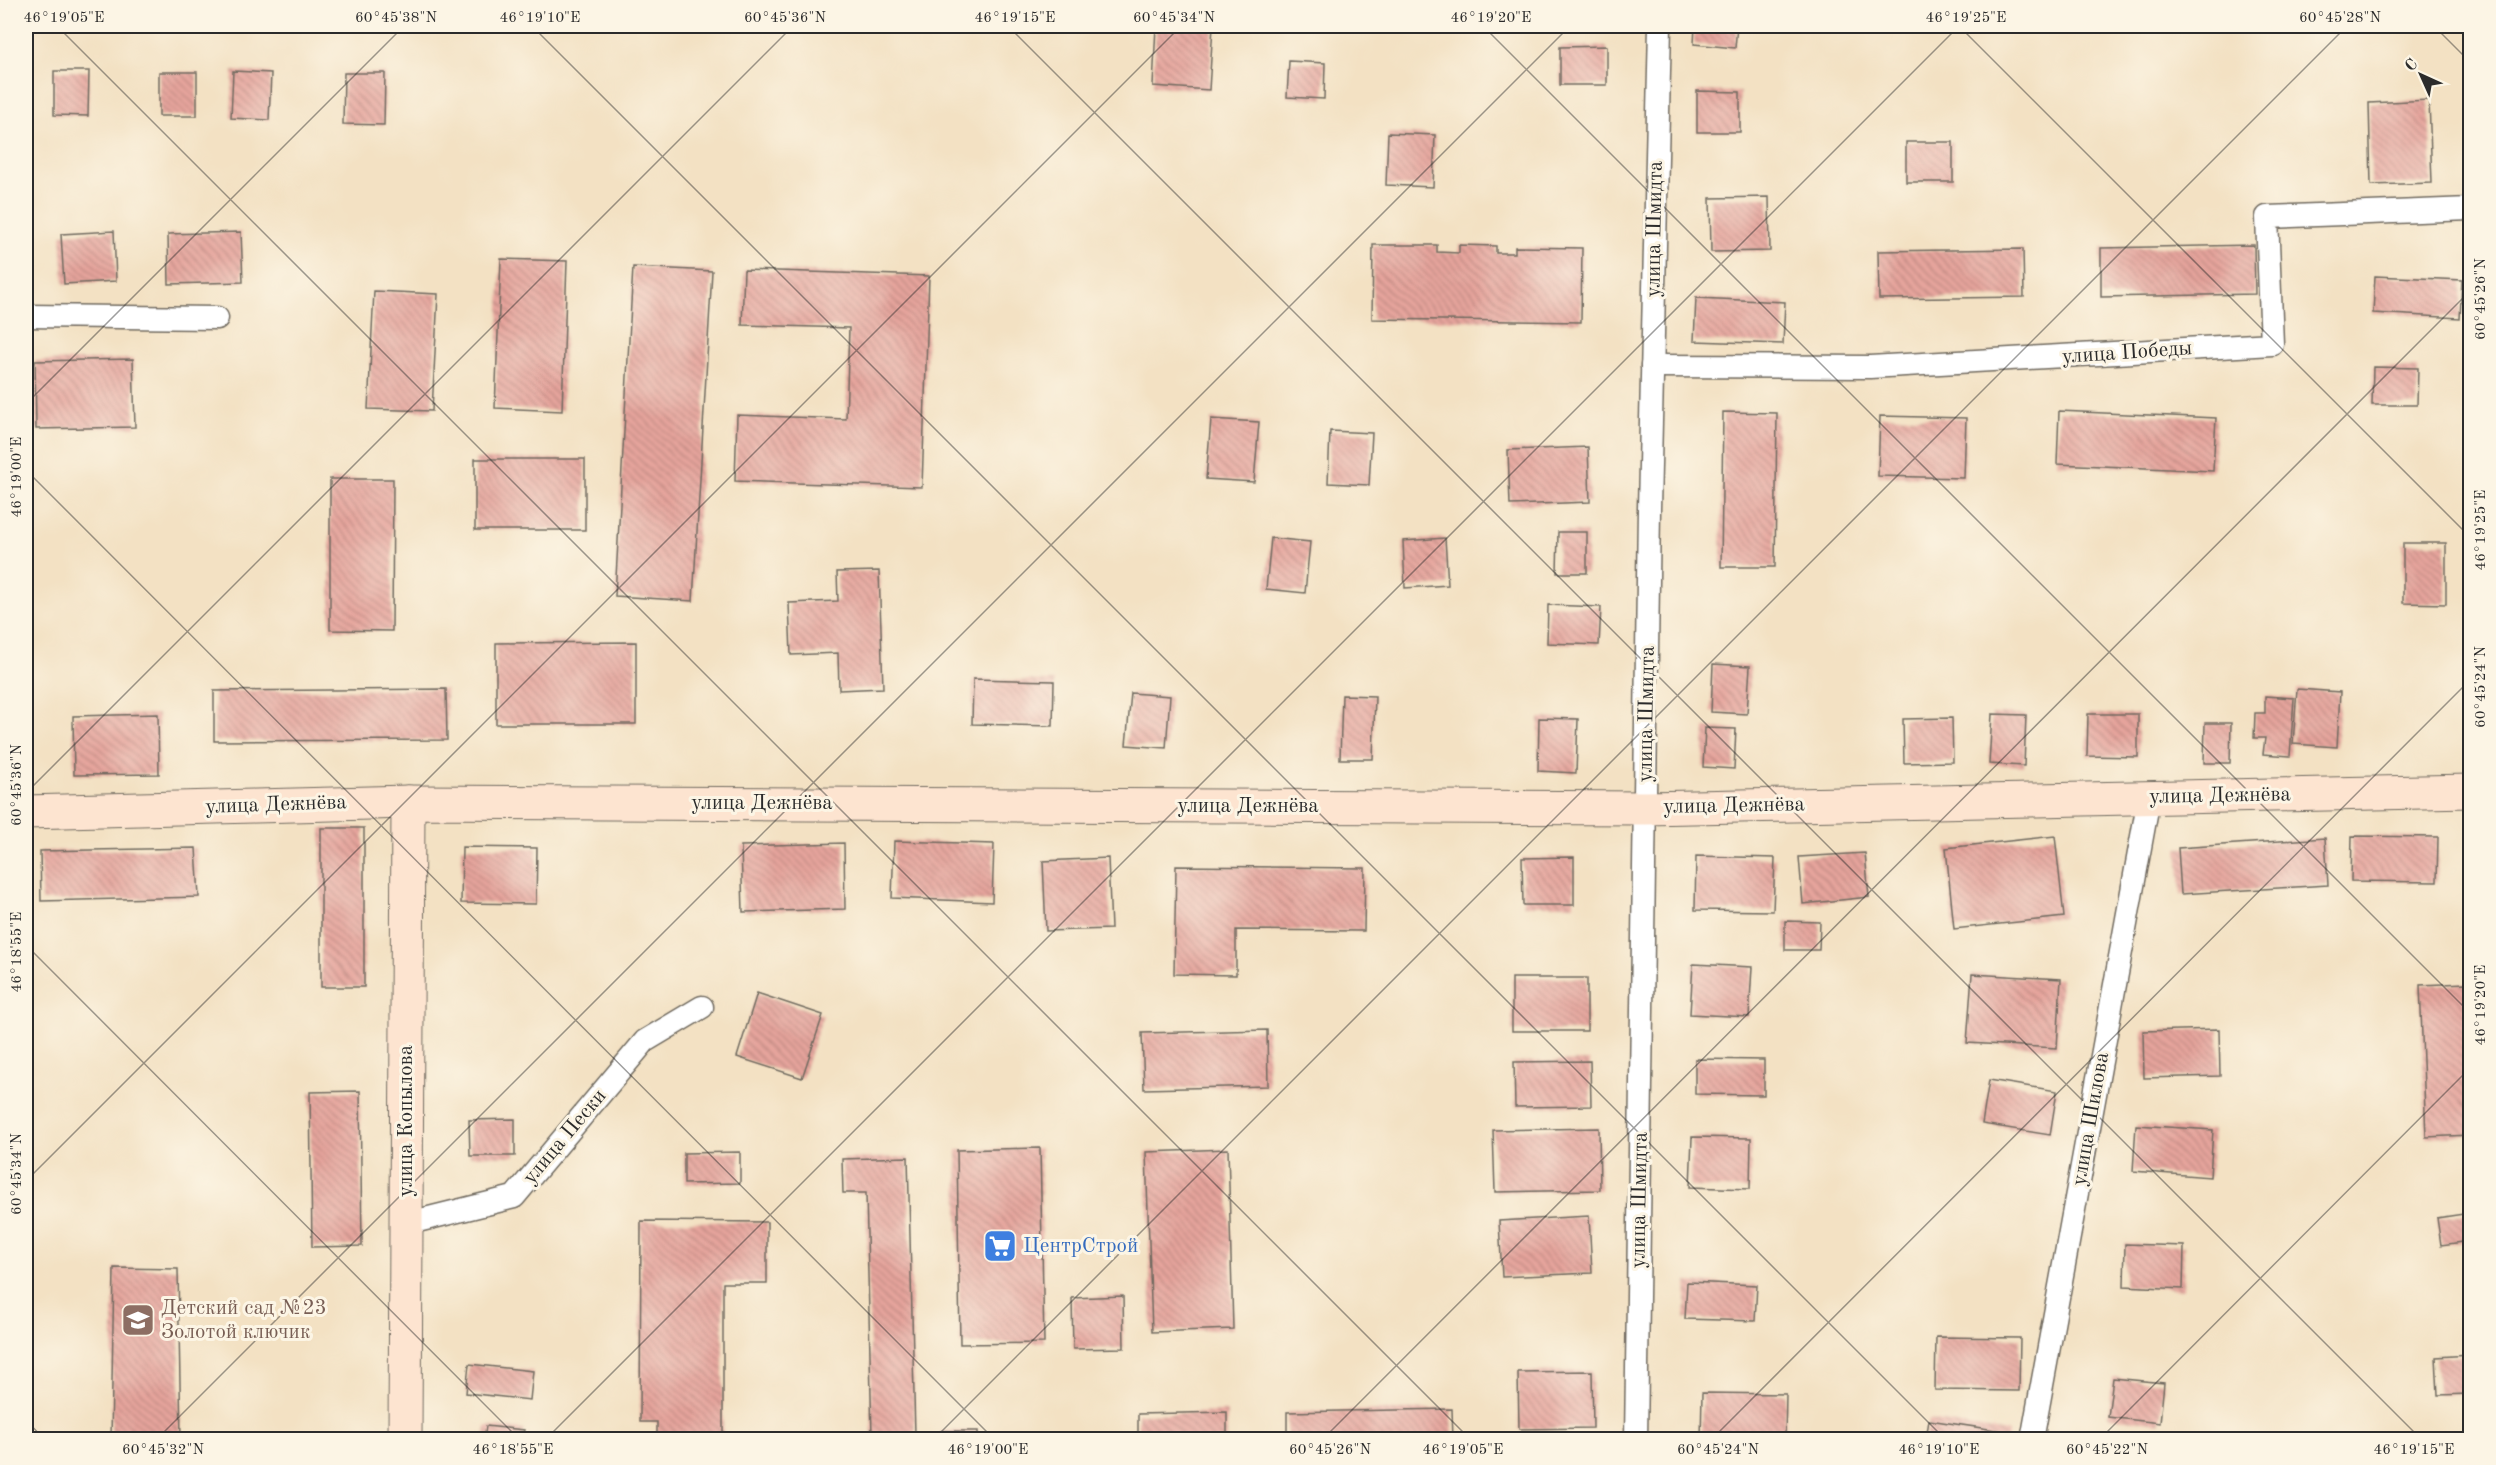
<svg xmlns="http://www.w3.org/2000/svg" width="2496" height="1465" viewBox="0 0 2496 1465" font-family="'Old Standard TT',serif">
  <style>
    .building { fill: url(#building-back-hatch) }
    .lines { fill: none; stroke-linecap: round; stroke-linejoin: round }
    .street-casing { stroke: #716b60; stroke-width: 25 }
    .secondary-casing { stroke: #716b60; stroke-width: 35 }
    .street { stroke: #fff; stroke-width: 22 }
    .secondary { stroke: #fde4d0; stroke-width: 33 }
    .ticks { fill: none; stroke: #2b2b2b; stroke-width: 1.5; stroke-opacity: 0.45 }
    .labels { text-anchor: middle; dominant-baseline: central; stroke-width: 6; stroke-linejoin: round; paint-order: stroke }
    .street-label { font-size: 21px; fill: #2b2b2b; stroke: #fcf5e5 }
    .shop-label { font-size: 21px; fill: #366cbe; stroke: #fcf5e5; text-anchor: start }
    .education-label { font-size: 21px; fill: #785e54; stroke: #fcf5e5; text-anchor: start }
    .neatline { fill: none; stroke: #2b2b2b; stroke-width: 2 }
    .ticks-label { font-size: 15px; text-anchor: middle; fill: #2b2b2b }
  </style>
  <defs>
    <pattern id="building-back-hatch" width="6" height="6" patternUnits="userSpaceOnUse" patternTransform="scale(1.5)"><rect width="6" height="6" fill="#e6a49c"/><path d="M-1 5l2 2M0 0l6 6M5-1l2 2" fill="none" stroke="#bb867f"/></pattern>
  </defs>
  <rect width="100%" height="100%" fill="#fcf5e5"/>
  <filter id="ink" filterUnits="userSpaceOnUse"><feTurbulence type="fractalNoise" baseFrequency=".0167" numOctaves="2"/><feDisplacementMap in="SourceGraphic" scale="12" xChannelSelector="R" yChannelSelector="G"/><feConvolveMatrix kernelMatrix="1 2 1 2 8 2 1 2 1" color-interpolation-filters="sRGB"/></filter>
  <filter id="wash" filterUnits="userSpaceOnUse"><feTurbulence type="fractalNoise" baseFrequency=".008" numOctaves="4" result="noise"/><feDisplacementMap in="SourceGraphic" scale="24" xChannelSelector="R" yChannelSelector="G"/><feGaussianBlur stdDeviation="1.35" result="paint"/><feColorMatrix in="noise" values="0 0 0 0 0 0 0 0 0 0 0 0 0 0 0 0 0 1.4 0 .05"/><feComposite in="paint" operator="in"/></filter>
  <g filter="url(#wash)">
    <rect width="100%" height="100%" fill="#f3e1c3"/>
    <g id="blocks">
      <g class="building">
        <path d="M1156 26H1213L1209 90 1153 86Z"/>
        <path d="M1695 26H1737L1735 48 1694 44Z"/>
        <path d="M1607 46V85H1560V47Z"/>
        <path d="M1289 61 1325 63 1324 99 1287 97Z"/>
        <path d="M54 71H89L88 116 54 115Z"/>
        <path d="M233 71 271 73 269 120 231 118Z"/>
        <rect x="159" y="72" width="38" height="44"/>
        <path d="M344 73H385L384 125 343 124Z"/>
        <path d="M1697 91 1740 92V132H1697Z"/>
        <path d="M2429 100 2432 183 2371 185 2369 103Z"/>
        <path d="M1388 133 1435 135 1433 187 1386 185Z"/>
        <rect x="1906" y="142" width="47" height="40"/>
        <path d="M1769 197 1770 251 1711 252 1710 198Z"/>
        <path d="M114 231 116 281 64 284 61 234Z"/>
        <path d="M241 232 243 282 169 284 168 234Z"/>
        <path d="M1373 245H1437V252L1459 253V245L1496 246V253H1515V247L1582 248 1581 322 1372 319Z"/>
        <path d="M2254 245 2255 294 2101 297V248Z"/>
        <path d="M2023 249 2024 297 1879 299 1878 251Z"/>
        <path d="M501 259 567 261 562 411 495 408Z"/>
        <path d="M633 267 712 271 693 601 615 596Z"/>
        <path d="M744 270 929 276 922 487 735 481 737 415 846 419 849 328 742 325Z"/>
        <path d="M2375 276 2462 280 2460 318 2373 313Z"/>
        <path d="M374 291 438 294 432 411 368 409Z"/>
        <path d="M1696 298 1785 302 1783 344 1694 341Z"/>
        <path d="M133 359 135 427 36 429 35 361Z"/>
        <path d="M2373 367 2418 368 2417 405H2372Z"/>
        <path d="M2059 411 2216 418 2213 471 2057 464Z"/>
        <path d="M1723 412 1777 413 1775 567H1721Z"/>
        <path d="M1880 416 1966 418 1964 478 1878 476Z"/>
        <path d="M1211 419 1259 422 1254 482 1206 479Z"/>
        <path d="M1330 431 1372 433 1369 485 1328 483Z"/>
        <path d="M1588 447 1590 502 1510 505 1508 450Z"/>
        <rect x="475" y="459" width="110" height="71"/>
        <path d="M330 479H393L392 631 330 630Z"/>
        <path d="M1558 532H1587V573H1557Z"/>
        <path d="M1271 538 1310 542 1305 593 1266 589Z"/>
        <path d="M1445 538 1448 585 1405 588 1403 541Z"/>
        <path d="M2403 543H2446V604L2403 603Z"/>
        <path d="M879 571 883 688 839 690 838 653 791 655 789 603 838 601 837 572Z"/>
        <path d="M1548 605 1601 607 1599 645 1547 643Z"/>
        <path d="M636 642V724H496V643Z"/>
        <path d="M1713 664 1750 666 1747 714 1711 712Z"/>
        <path d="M973 679 1054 681 1053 726 972 724Z"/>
        <path d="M446 689 447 740 214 741V691Z"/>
        <path d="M2297 689 2340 692 2337 747 2293 744Z"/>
        <path d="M1131 693 1170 696 1166 748 1126 745Z"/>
        <path d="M1342 695 1375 696 1373 759H1340Z"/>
        <path d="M2265 696 2294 698 2290 756 2263 754 2265 738H2254L2255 713H2265Z"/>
        <path d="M158 714 159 774 74 775 73 716Z"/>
        <path d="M1992 714 2026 715 2024 766 1989 764Z"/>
        <path d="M2088 714H2138V757L2087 756Z"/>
        <path d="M1539 718 1578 719 1576 773 1538 771Z"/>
        <path d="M1952 718 1953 762 1904 763 1903 719Z"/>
        <path d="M2205 723H2231L2230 763H2204Z"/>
        <path d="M1705 728 1736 729 1734 769 1703 767Z"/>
        <rect x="321" y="828" width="43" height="159"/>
        <path d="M2055 836 2064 917 1954 929 1946 848Z"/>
        <path d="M2352 836 2438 837 2437 882 2351 881Z"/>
        <path d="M2325 838 2328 885 2181 894 2178 848Z"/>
        <path d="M894 841 994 844 992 902 892 898Z"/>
        <path d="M844 843 845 909 743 912 741 846Z"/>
        <path d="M462 847 537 848 536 904 461 903Z"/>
        <path d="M196 848 199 897 41 901 40 851Z"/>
        <path d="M1865 853 1869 897 1803 904 1799 857Z"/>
        <path d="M1696 856 1775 858 1773 911 1695 910Z"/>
        <path d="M1574 857V905H1523L1522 858Z"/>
        <path d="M1108 858 1111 929 1046 931 1043 861Z"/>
        <path d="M1176 866 1365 868 1364 931 1236 930V975L1174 974Z"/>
        <path d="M1785 921 1820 922 1819 950H1785Z"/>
        <path d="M1693 964 1752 967 1749 1017 1690 1014Z"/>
        <path d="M1972 974 2061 979 2057 1048 1967 1043Z"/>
        <rect x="1512" y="978" width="75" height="53"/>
        <path d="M2466 983 2470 1135 2426 1137 2420 985Z"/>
        <path d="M757 993 823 1015 802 1078 737 1057Z"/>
        <path d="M2219 1029 2220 1076 2144 1078 2143 1031Z"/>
        <path d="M1267 1030 1268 1086 1144 1089 1142 1033Z"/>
        <path d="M1695 1059 1764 1060V1095L1695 1094Z"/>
        <path d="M1590 1061 1591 1106 1515 1107 1514 1062Z"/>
        <path d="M1989 1080 2057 1091 2050 1135 1982 1124Z"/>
        <path d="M360 1091 362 1246 312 1247 310 1092Z"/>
        <path d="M515 1119V1156H470L469 1120Z"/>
        <path d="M2136 1125 2213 1130 2210 1177 2133 1171Z"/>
        <path d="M1599 1128 1600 1190 1495 1192 1493 1130Z"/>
        <path d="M1692 1137 1751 1138 1750 1189 1690 1187Z"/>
        <path d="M1040 1148 1044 1343 960 1344 957 1150Z"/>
        <path d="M1228 1149 1233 1329 1152 1332 1146 1152Z"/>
        <path d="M740 1152V1183L684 1184V1153Z"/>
        <path d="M908 1157 915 1434 872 1436 866 1193H843L842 1159Z"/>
        <path d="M2470 1213V1241L2441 1245 2437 1218Z"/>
        <path d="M1589 1216 1592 1273 1502 1277 1499 1221Z"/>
        <path d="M641 1221 767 1222V1283H723V1440H657V1422H640Z"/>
        <path d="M2125 1244 2184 1246 2183 1289 2124 1286Z"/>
        <path d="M114 1268 178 1269 181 1440H111Z"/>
        <path d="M1687 1282 1757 1285 1755 1321 1685 1319Z"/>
        <path d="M1123 1296 1124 1348 1073 1349 1072 1298Z"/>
        <path d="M1936 1337 2020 1338 2019 1391 1935 1390Z"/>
        <path d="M2470 1355V1394L2438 1395 2436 1357Z"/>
        <path d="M469 1364 533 1371 530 1400 466 1393Z"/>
        <path d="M1592 1371 1593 1428 1519 1429 1518 1372Z"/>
        <path d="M2113 1378 2164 1383 2160 1423 2108 1417Z"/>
        <path d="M1702 1393 1786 1394 1785 1440H1701Z"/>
        <path d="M1452 1409 1453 1440H1287V1412Z"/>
        <path d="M1227 1412V1440H1138V1414Z"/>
        <path d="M1929 1420 2008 1432 2007 1440H1926Z"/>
        <path d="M486 1426 524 1430 523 1440H484Z"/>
        <rect x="941" y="1431" width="37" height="9"/>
      </g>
    </g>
  </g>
  <g filter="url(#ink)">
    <use href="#blocks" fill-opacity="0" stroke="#716b60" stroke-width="1.5"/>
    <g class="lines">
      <g class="street-casing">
        <g id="street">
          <path d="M26 316 217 318"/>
          <path d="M1652 366 1870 367 2272 344 2267 217 2470 209"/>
          <path d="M405 1224 514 1197 645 1041 702 1007"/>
          <path d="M1636 1440 1649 509 1660 26"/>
          <path d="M2032 1440 2149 798"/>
        </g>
      </g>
      <g class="secondary-casing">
        <g id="secondary">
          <path d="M26 812 408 802 1646 808 2470 791"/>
          <path d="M405 1440 408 802"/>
        </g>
      </g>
      <use href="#street" class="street"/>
      <use href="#secondary" class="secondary"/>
    </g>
  </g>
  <path class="ticks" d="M57 26 1471 1440M532 26 1946 1440M1008 26 2422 1440M1483 26 2470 1013M1959 26 2470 537M2434 26 2470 62M26 404 404 26M26 470 995 1440M26 793 793 26M26 945 520 1440M26 1181 1181 26M26 1420 45 1440M156 1440 1570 26M545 1440 1959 26M933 1440 2347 26M1322 1440 2470 291M1711 1440 2470 680M2099 1440 2470 1068"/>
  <defs>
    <g id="supermarket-square" transform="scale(1.725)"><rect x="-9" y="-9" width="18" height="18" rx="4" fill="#3f7fe0" stroke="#fcf5e5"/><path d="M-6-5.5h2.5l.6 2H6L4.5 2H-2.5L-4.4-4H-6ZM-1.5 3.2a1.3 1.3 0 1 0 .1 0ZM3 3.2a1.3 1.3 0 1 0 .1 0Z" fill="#fff"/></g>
    <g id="school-square" transform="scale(1.725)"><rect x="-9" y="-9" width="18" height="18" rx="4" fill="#8d6e63" stroke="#fcf5e5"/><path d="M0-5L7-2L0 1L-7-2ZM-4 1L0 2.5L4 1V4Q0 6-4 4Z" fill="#fff"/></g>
  </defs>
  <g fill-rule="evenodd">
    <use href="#supermarket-square" x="1000" y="1246"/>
    <use href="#school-square" x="138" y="1320"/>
  </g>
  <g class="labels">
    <g class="street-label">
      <text transform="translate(1655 229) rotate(-89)">улица Шмидта</text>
      <text transform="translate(2127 353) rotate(-4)">улица Победы</text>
      <text transform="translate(1647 714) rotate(-89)">улица Шмидта</text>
      <text transform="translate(2220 796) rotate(-1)">улица Дежнёва</text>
      <text x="762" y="803">улица Дежнёва</text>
      <text transform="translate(276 805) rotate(-2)">улица Дежнёва</text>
      <text x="1248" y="806">улица Дежнёва</text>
      <text transform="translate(1734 806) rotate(-1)">улица Дежнёва</text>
      <text transform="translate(2091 1119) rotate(-80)">улица Шилова</text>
      <text transform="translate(406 1121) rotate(-90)">улица Копылова</text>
      <text transform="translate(565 1137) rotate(-50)">улица Пески</text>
      <text transform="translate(1640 1200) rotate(-89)">улица Шмидта</text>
    </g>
    <g class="shop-label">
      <text x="1023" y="1246">ЦентрСтрой</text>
    </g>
    <g class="education-label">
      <text x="161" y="1308">Детский сад №23<tspan x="161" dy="24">Золотой ключик</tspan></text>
    </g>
  </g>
  <rect width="2496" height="1465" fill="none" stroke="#fcf5e5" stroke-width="66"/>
  <g transform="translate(2421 75) rotate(315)" stroke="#fcf5e5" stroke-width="4.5" paint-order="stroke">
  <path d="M0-4.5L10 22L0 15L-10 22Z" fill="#2b2b2b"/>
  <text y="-9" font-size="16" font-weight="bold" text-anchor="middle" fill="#2b2b2b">С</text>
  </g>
  <rect x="33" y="33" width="2430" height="1399" class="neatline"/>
  <g class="ticks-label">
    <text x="64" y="22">46°19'05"E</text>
    <text x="396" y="22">60°45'38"N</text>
    <text x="540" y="22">46°19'10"E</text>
    <text x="785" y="22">60°45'36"N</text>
    <text x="1015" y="22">46°19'15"E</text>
    <text x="1174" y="22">60°45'34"N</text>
    <text x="1491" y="22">46°19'20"E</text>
    <text x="1966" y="22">46°19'25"E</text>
    <text x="2340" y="22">60°45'28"N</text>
    <text transform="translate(2480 299) rotate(-90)" y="5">60°45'26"N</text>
    <text transform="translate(16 477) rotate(-90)" y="5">46°19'00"E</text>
    <text transform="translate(2480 530) rotate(-90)" y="5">46°19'25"E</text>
    <text transform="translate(2480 687) rotate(-90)" y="5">60°45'24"N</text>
    <text transform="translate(16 785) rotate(-90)" y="5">60°45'36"N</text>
    <text transform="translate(16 952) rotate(-90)" y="5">46°18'55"E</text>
    <text transform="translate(2480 1005) rotate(-90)" y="5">46°19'20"E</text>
    <text transform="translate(16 1174) rotate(-90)" y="5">60°45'34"N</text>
    <text x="163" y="1454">60°45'32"N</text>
    <text x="513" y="1454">46°18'55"E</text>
    <text x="988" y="1454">46°19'00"E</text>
    <text x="1330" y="1454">60°45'26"N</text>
    <text x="1463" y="1454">46°19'05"E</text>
    <text x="1718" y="1454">60°45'24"N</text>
    <text x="1939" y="1454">46°19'10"E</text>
    <text x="2107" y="1454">60°45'22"N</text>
    <text x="2414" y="1454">46°19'15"E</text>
  </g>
</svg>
